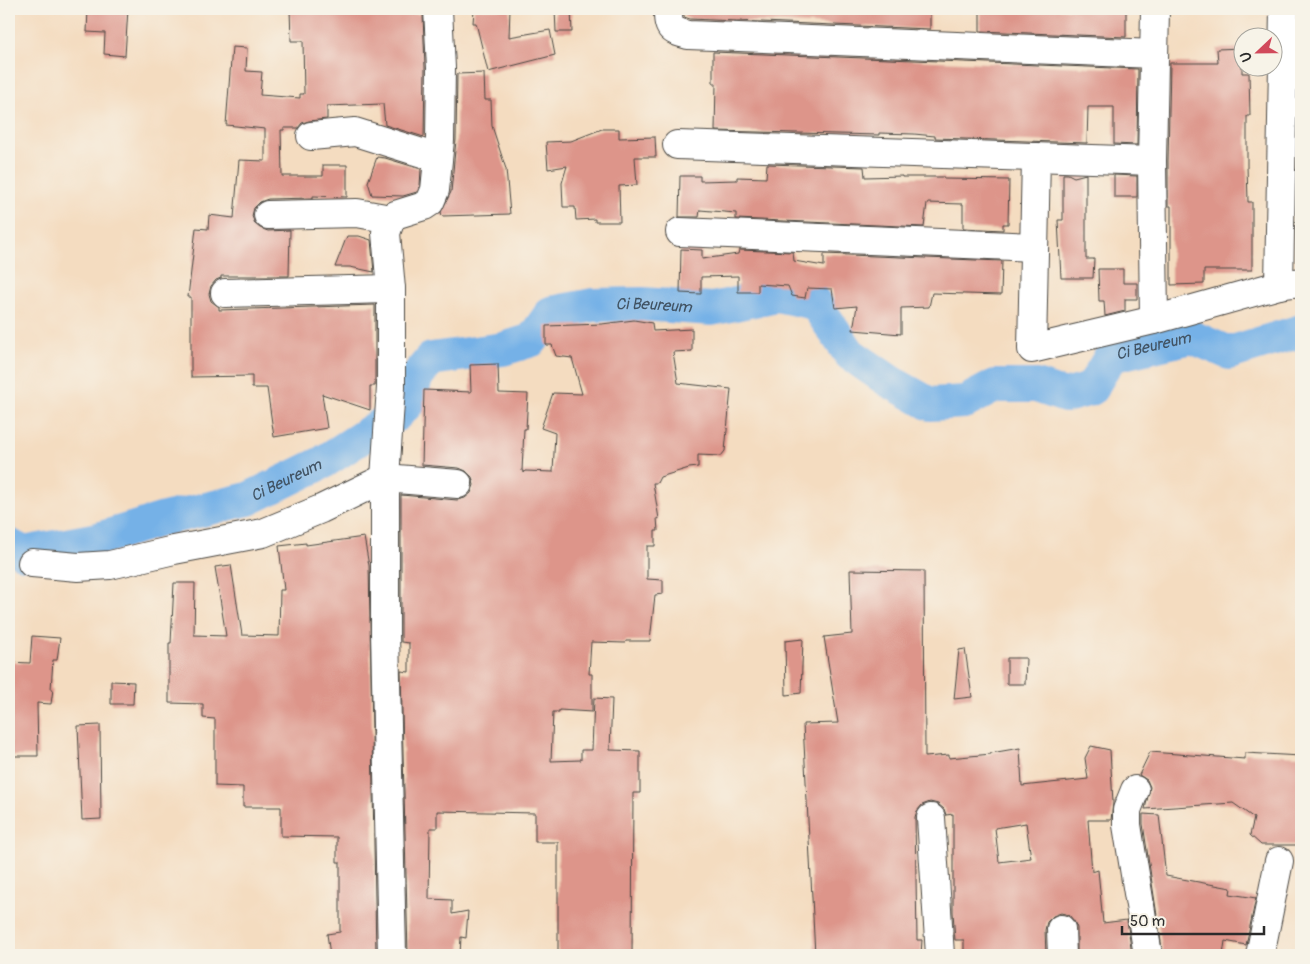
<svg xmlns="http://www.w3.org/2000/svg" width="1310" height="964" viewBox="0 0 1310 964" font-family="Pangolin,sans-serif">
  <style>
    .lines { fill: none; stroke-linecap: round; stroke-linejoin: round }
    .river { stroke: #75b1e7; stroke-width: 34 }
    .building { fill: #dd958a; fill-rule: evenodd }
    .minor-casing { stroke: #494641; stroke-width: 30 }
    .minor { stroke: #fff; stroke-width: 28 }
    .labels { text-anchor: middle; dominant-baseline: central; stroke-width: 4.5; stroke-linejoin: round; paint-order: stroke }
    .water-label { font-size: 16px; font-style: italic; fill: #415363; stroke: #f7f3e8 }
  </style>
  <rect width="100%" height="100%" fill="#f7f3e8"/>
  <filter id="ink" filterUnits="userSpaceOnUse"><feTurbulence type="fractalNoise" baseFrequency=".02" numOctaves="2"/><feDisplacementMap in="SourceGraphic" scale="10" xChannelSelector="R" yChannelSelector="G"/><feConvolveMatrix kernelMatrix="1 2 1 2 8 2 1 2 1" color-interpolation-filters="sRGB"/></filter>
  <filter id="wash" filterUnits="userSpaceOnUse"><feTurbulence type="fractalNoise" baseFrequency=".0096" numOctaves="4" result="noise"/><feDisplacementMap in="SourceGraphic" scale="20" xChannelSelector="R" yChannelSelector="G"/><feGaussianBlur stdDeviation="1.12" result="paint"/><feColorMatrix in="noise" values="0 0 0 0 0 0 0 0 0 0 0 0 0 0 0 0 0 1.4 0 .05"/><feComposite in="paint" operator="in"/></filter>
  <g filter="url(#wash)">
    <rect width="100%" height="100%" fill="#f4dcc0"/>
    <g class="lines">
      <path class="river" id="s1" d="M9 545 24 553 98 539 164 519 248 499 322 463 396 415 408 403 417 376 431 359 503 349 532 340 551 313 593 305 642 304 712 309 777 295 815 303 850 354 889 381 930 404 965 402 995 386H1036L1065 396 1091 389 1111 356 1192 337 1229 353 1301 331"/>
    </g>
    <g id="blocks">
      <g class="building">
        <path d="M88 9H128L125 56 104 54 105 33 87 32Z"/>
        <path d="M290 9H374L375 14H423L425 68 424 137 385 125 383 104 327 106V119L309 121 302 123 298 128H284V130H281L282 176H323V165H347V197L313 196V198L268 199 260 202 254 208 252 216 255 224 260 228 268 231 290 230 289 276H221V278L216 280 211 286 209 294 211 301 219 307V310L375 305V386H370V410L322 394 327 428 274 437 267 388H252V376L191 377V297H188L196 228 208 229 209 215 234 218 239 160 265 161V129L226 125 232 47 247 48 246 71 262 72 260 95 300 98V94H304L303 41H291Z"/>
        <path d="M474 9H510L509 37 550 30 555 55 488 72 476 23H473Z"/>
        <path d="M555 9H571L572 32H556Z"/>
        <path d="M684 9H930V29L690 19 684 17Z"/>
        <path d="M980 9H1126V37L980 31Z"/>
        <path d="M1242 48V73H1249L1250 116H1247V165L1248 202H1252V270H1204V284L1171 285V206H1168V161L1170 63H1218L1217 49Z"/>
        <path d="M713 52 1138 69 1137 145 1114 144V107H1088L1087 143 935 138V136L914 134 879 133V135L715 131 716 83H713Z"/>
        <path d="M484 73 485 100H491L492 126 506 169 510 214 442 216 441 212 451 192 456 140 457 74Z"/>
        <path d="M602 129H619V138L655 137 656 157H635L637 185 619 186 620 222H595V219L576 220 575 207H563L562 183 567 166 548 169 546 142 571 141Z"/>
        <path d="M377 157 385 158 421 169 420 186 417 192 403 196 372 195 368 182Z"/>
        <path d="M767 164 864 167 865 177 902 176V177H944V179L1009 180 1008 224H1003V230L963 228V204L927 203 924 227 736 219V213L700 210 699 217H679L680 176H700V181L737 180V177L766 178Z"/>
        <path d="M1063 174H1068L1074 177 1086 174V259H1094L1093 278H1061L1058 220H1063Z"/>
        <path d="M1114 175 1137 176V197H1114Z"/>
        <path d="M347 236H359L371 240 374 272 350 267H335Z"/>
        <path d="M681 249 702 250V259L738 254 739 250 793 252 794 261 824 266V254L1002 261 1001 295 932 293 929 307 901 308V334L853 330 857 306 835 308 832 289 807 288 805 298 792 296 788 286 758 284V292H738V276L701 277V294L680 293Z"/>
        <path d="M1098 269H1123V283H1137V299H1125V311L1105 316 1104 301H1099Z"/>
        <path d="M634 320 652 323 653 331 692 329V351L673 352 678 383 731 389 725 451 721 456 698 455V467L689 468 660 477 657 483H653L659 519 657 518 658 531H655V546H647V579L663 580V594L655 595 650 641H626L625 643 591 642 589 674H592V712L559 710V712H553L551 761 581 760V750H592L594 698 612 699 610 750 640 751V793H633L632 955H558V842H535V813L437 811V828H430L429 899 452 900V914L468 911 466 938 461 937 460 955H408L401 671 409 672V643L401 642V495L457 500 465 498 471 493 474 485 472 477 466 471 459 468 422 465 424 390 471 392 470 365 498 364 499 393 528 394 526 429H524L522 471H524V473L525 471 553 472 555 433 541 428 553 393 582 394 572 358 556 356 552 345H546V326L602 324Z"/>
        <path d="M364 537 369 566 376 955H330L327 934 340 932V862H337V837L281 836V807H243V787L215 786V719L203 718V704L169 703V643H171L174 583H195L194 635 226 636 215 567 231 565 242 635 279 636 280 590H284L279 546 306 543V545Z"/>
        <path d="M850 570 924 571 925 757 949 755V758L991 754V753L1020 748 1022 786 1088 779 1085 758 1091 746 1110 750 1113 803 1111 820H1088L1092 872 1098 870 1103 923 1127 920 1132 955H1077V928L1074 921 1069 915 1061 913 1053 916 1047 922 1045 930 1046 955H964V940H955L953 912V814L946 815 944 809 938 804 930 802 922 805 917 811 915 817 917 940H922L921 955H815L803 724 838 723 824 637 852 634ZM1026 823 1031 858 999 862 995 828Z"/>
        <path d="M32 636 60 638 57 660H53L51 689H53L51 704 37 703 38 756H11L9 662 30 663Z"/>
        <path d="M803 639 801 693 786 695 785 641Z"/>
        <path d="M965 649 972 697 954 699 959 650Z"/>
        <path d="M1007 658H1026L1025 684H1007Z"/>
        <path d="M111 681 134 682 133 704H111Z"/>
        <path d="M100 725 101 819 82 820 78 726Z"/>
        <path d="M1150 752 1245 759V753L1301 756V845H1261L1250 835 1254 818 1233 803 1145 809 1150 787 1147 780 1139 775Z"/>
        <path d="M1143 814 1159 815 1166 876 1231 888 1230 894 1256 898 1246 945 1225 941 1223 955H1163L1143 824Z"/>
      </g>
    </g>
  </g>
  <g filter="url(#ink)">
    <use href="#blocks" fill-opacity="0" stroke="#494641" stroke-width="1"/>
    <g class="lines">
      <g class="minor-casing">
        <g id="minor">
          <path d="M668 9C668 28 669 30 688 35L1154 54"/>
          <path d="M311 136 355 132 438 158"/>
          <path d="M677 145 1152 161"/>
          <path d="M1036 157 1032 349 1154 320 1279 285 1301 282"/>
          <path d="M268 215 357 213 391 219"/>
          <path d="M680 232 1034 247"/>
          <path d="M1279 285 1284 9"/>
          <path d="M225 293 391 289"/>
          <path d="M1154 320 1152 161 1155 9"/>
          <path d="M32 563 78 567 110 565 174 550 263 533 321 509 385 478 458 484"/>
          <path d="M1135 790 1127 810V825L1148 955"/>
          <path d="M931 818 940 955"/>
          <path d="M1061 929 1062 955"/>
          <path d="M392 955 385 633V478L391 387V289L386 233 391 219 395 215 424 206 430 202 435 190 440 140 441 68 438 9"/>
          <path d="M1260 955 1279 861"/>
        </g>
      </g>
      <use href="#minor" class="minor"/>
    </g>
  </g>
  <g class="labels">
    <g class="water-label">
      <text stroke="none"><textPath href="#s1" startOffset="725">Ci Beureum</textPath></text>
      <text stroke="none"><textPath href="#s1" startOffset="1295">Ci Beureum</textPath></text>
      <text stroke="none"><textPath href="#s1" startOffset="290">Ci Beureum</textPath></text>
    </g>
  </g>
  <rect width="1310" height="964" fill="none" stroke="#f7f3e8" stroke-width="30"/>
  <g transform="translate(1258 52) rotate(248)"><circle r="24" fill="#f7f3e8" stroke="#a5a39c"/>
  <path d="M0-4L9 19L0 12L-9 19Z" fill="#d1495b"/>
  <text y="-8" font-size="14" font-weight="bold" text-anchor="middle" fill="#2b2b2b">U</text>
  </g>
  <path d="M1122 926v8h142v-8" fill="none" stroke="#2b2b2b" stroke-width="2.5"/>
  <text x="1130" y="926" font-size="15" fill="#2b2b2b" stroke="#f7f3e8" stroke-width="4" paint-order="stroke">50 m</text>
</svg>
